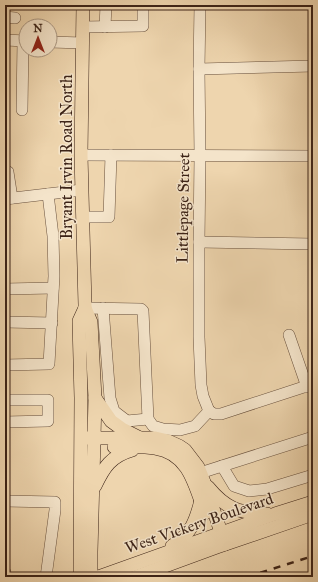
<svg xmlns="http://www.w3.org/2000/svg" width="318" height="582" viewBox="0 0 318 582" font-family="'IM FELL Great Primer',serif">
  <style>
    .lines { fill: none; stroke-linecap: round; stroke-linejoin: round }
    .minor-casing { stroke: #68503d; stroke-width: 12 }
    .major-casing { stroke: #3c2317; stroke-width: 14 }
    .minor { stroke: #f4e4ca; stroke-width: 11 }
    .major { stroke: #eed5ae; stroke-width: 13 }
    .rail { stroke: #3c2317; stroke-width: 2.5; stroke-dasharray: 7 7; stroke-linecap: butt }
    .labels { text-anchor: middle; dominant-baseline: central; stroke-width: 3; stroke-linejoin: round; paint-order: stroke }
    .street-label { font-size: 16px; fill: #3c2317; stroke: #f4e4ca }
  </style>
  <rect width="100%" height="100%" fill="#eed5ae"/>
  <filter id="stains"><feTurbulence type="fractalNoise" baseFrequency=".005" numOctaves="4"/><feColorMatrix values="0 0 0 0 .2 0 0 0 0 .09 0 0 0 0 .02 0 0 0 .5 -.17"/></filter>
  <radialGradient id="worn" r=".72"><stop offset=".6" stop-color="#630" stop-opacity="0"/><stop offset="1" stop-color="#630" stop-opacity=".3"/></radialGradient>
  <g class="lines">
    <g class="minor-casing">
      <g id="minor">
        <path d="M200 5 199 69 200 156 199 242V337L201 385 203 396 209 411"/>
        <path d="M5 17 15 18"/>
        <path d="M83 27 143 26V5"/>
        <path d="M105 27 106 5"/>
        <path d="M5 40 26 41"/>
        <path d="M50 42 83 43"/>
        <path d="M199 69 313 66"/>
        <path d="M22 110 23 41"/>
        <path d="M81 155 313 156"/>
        <path d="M5 172H8L12 198"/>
        <path d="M5 199 82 190"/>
        <path d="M83 217H109L111 155"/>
        <path d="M199 242 313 244"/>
        <path d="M5 289 53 288"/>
        <path d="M85 308 141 309 143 311 148 419 153 426 163 429 180 430 195 426 209 411"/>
        <path d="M103 308 110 398 114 411 127 421 148 419"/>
        <path d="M5 322 52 323"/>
        <path d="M289 335 307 387"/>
        <path d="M5 365 49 364 54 276 53 236 48 194"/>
        <path d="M5 400H48V421L5 422"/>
        <path d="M209 411 214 414H221L313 384"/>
        <path d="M222 466 234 486 249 491 267 489 313 475"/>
        <path d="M200 473 313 437"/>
        <path d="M5 501 55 502V510L46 577"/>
        <path d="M5 572 6 577"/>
      </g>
    </g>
    <g class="major-casing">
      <g id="major">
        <path d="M83 5 81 155 85 305V308L91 322 95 398 94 438 91 552V577"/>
        <path d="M95 398 111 421 122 429 138 437"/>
        <path d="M86 438H155L168 441 179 446 185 450 198 467 204 482 225 544"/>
        <path d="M114 447C128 447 142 446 155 448 189 453 195 485 205 513"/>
        <path d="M95 486C104 467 111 456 132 450"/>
        <path d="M208 487C226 509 239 513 267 514"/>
        <path d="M172 546C191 534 196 521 201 500"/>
        <path d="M80 577 81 398 79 321 85 308"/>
        <path d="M98 577 275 514 313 502"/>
        <path d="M135 577 217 547 313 514"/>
      </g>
    </g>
    <use href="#minor" class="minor"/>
    <use href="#major" class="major"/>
    <path class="rail" d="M247 577 313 556"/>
  </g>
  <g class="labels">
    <g class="street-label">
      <text transform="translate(66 157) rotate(-90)">Bryant Irvin Road North</text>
      <text transform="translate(183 208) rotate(-89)">Littlepage Street</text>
      <text transform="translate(199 523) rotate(-19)">West Vickery Boulevard</text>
    </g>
  </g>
  <rect width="318" height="582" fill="none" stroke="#eed5ae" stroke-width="20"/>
  <rect x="6" y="6" width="306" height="570" fill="none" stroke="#3c2317" stroke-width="2"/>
  <rect x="10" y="10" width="298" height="562" fill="none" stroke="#3c2317"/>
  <g transform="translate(38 38)"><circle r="19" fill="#f4e4ca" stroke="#aa9782"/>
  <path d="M0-3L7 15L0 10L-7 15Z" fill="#8f2418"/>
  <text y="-6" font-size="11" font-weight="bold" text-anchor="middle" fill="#3c2317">N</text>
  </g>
  <rect width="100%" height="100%" filter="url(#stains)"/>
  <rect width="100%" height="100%" fill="url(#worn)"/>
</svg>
